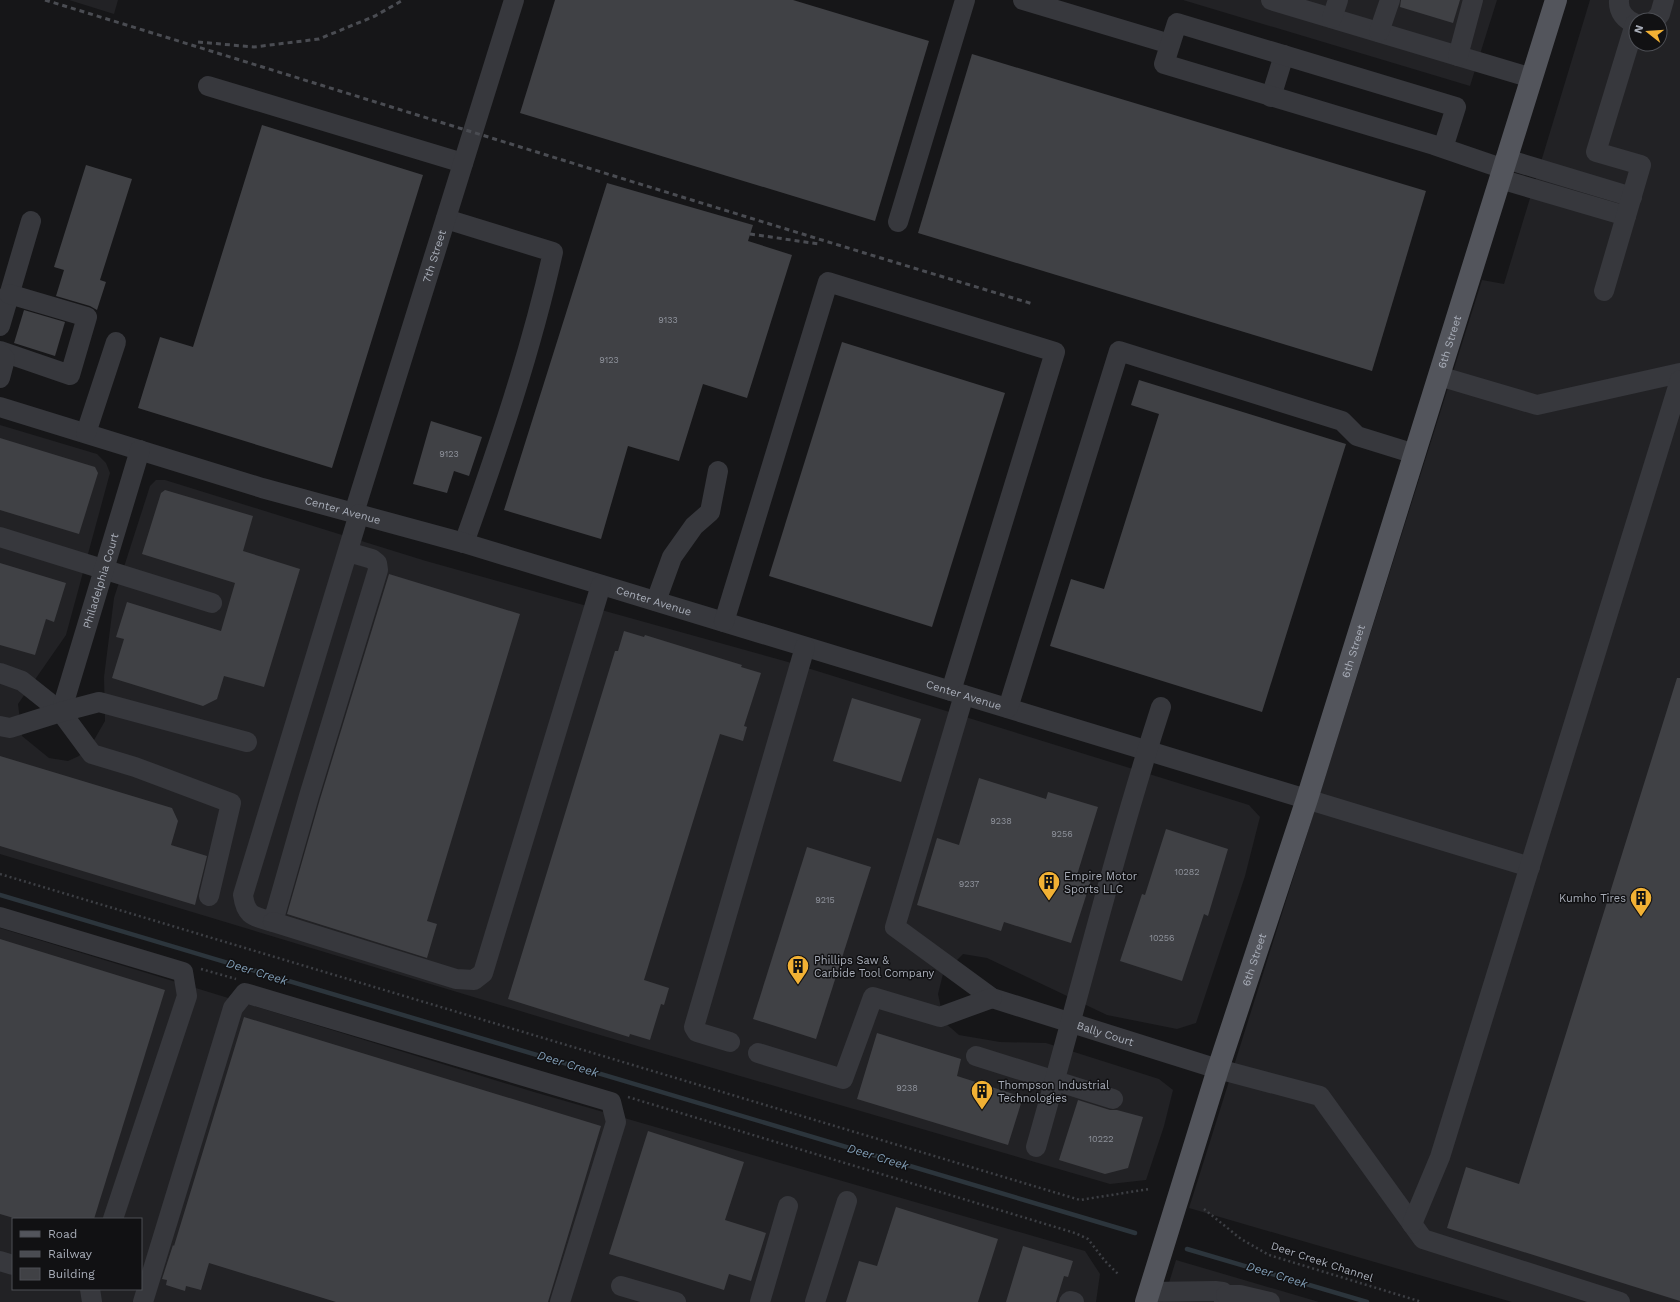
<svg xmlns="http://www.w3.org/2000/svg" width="1680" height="1302" viewBox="0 0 1680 1302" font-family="'Work Sans',sans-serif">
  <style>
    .built { fill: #222225; fill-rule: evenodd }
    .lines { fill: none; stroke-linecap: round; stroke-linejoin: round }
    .stream { stroke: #2c353c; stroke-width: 4.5 }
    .building { fill: #404145 }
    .path { stroke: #3d3f44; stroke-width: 2.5; stroke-dasharray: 2 3; stroke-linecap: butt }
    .minor { stroke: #37383d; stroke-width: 20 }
    .major { stroke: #53555c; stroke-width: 22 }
    .rail { stroke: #4a4c52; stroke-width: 3; stroke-dasharray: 5 4; stroke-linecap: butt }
    .labels { text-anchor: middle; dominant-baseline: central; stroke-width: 3; stroke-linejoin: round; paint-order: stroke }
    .number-label { font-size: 9px; fill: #8e929b }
    .street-label { font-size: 11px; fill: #a8adb8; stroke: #111113 }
    .poi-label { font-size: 11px; fill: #a8adb8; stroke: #111113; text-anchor: start }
    .water-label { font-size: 12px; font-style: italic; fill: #7f9bb3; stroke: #111113 }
  </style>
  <rect width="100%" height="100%" fill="#161618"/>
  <g class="built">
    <path d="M69 0H118L114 14Z"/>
    <path d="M1183 0H1497L1470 86Z"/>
    <path d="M1590 0H1680V1302H1512L1189 1208 1482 280 1504 284ZM1636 20H1660V44H1636Z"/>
    <path d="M0 425 97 454 106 463 110 473 66 635 18 704 22 736 49 758 68 761 79 756 94 740 105 721 104 677 114 598 150 486 156 480H165L426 561 788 662 1249 805 1260 817 1245 876 1196 1023 1177 1029 1107 1015 987 958 963 954 943 974 938 994 944 1022 959 1035 1000 1042 1046 1043 1159 1079 1173 1090 1164 1126 1146 1180 1110 1184 583 1030 0 854Z"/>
    <path d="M0 928 534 1092 1085 1251 1100 1274 1096 1302H0ZM13 1219H141V1289H13Z"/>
    <path d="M1176 1260 1319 1302H1163Z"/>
  </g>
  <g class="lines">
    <g class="stream">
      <path d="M0 895 1135 1233"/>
      <path d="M1187 1249 1367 1302"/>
    </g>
  </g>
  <g class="building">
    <path d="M555 0H793L929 41 875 221 520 113Z"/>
    <path d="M1401 0H1460L1453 23 1400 7Z"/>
    <path d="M972 54 1426 191 1372 371 918 233Z"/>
    <path d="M262 125 423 175 332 468 138 408 160 337 193 347Z"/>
    <path d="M86 165 132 179 100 280 106 282 97 310 90 306 56 296 64 270 54 267Z"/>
    <path d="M607 183 753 225 748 241 792 255 747 398 703 384 679 461 628 446 601 539 504 510Z"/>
    <path d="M24 310 65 322 55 356 14 343Z"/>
    <path d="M842 342 1005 393 932 627 769 576Z"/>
    <path d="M1139 380 1346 444 1262 712 1050 646 1071 579 1104 589 1159 414 1131 405Z"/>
    <path d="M431 421 482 437 469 476 454 471 447 493 413 484Z"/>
    <path d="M0 438 95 467 98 473 79 534 0 510Z"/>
    <path d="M165 490 253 516 243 551 300 569 264 687 224 676 217 699 203 706 112 678 124 639 116 637 127 602 221 631 235 583 142 554 161 493Z"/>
    <path d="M0 563 66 583 54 622 46 619 35 655 0 645Z"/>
    <path d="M389 574 520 614 427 921 437 924 427 958 287 914 320 799Z"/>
    <path d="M624 631 644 637 645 635 742 665 741 667 761 673 744 726 747 727 743 741 720 734 644 980 669 988 664 1005 661 1004 650 1040 630 1034 629 1037 508 999 615 651H618Z"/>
    <path d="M1677 678H1680V1301L1447 1228 1466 1167 1519 1184Z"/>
    <path d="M852 698 921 719 901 782 833 761Z"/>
    <path d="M0 756 172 808 178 821 171 845 207 856 195 905 0 846Z"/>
    <path d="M979 778 1046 799 1048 792 1098 807 1077 875 1091 880 1071 943 1004 922 1001 931 917 905 937 838 959 845Z"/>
    <path d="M1166 829 1228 849 1208 916 1204 914 1182 981 1120 961 1142 894 1145 895Z"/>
    <path d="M807 847 871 867 816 1039 753 1019Z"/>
    <path d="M0 939 165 990 94 1219H17L0 1214Z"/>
    <path d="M244 1017 601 1126 548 1302H336L209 1263 201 1290 186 1286 185 1291 166 1285 167 1280 162 1279 173 1245 174 1246Z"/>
    <path d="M877 1033 961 1059 957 1076 1023 1097 1008 1145 857 1099Z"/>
    <path d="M1078 1100 1110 1110H1117L1143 1117 1128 1168 1105 1174 1059 1160Z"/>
    <path d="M648 1131 744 1162 725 1220 766 1233 751 1281 729 1274 724 1290 609 1254Z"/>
    <path d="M896 1207 998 1239 978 1302H846L859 1261 877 1266Z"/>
    <path d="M1023 1246 1073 1261 1068 1277 1064 1276 1056 1302H1006Z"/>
  </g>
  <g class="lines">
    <g class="path">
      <path d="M0 874 1080 1200 1149 1189"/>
      <path d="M201 969 236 979"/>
      <path d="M628 1097 1075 1233 1088 1239 1105 1261 1118 1274"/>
      <path d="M1204 1209 1241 1239 1269 1255 1422 1302"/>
    </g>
    <g class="minor">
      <path d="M1023 0 1170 44"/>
      <path d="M1271 0 1532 78"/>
      <path d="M1619 0C1618 12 1625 20 1636 24"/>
      <path d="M1332 18 1338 0"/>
      <path d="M1655 20 1660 14 1664 0"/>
      <path d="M1379 32 1390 0"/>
      <path d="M1458 56 1473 0"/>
      <path d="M208 86 463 163"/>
      <path d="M1271 97 1284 55"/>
      <path d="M1443 148 1456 107 1177 23 1164 64 1434 145 1504 169"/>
      <path d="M1506 159 1632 197"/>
      <path d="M1500 179 1626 216"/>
      <path d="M446 219 553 252C531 351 498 448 464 543"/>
      <path d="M898 222 965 0"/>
      <path d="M1604 291 1641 165 1596 152 1635 24"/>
      <path d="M0 326 31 221"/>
      <path d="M0 351 70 375 87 317 9 294"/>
      <path d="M0 353 5 359 0 378"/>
      <path d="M1439 376 1537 405 1680 373"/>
      <path id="s1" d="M0 407 262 488 464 543 1530 867"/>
      <path d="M86 433 116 342"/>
      <path id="s2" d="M354 513 514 0"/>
      <path d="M0 537 212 603"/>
      <path d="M348 552 372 559 377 563 378 570 309 796 273 922C254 916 246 917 243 895L359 514"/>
      <path d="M656 601 672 557 694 526 710 512 718 471"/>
      <path d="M724 622 828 282 1055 352 951 691"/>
      <path d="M0 673 22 681 61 712 92 754 135 767 231 803 209 896"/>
      <path id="s3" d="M964 695 895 927 992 998 1218 1069 1320 1096 1423 1239 1620 1302"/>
      <path d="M1008 708 1119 351 1342 421 1357 436 1415 454"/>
      <path id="s4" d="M61 712 140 450"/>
      <path d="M0 726 10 728 61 712 99 702 247 742"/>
      <path d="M0 917 183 972 187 996 113 1219"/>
      <path d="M273 922 456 979 474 980 483 973 601 585"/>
      <path d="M730 1042 697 1032 694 1027 805 647"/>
      <path d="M758 1053 843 1079 873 997 940 1017 992 998"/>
      <path d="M976 1056 1113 1099"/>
      <path d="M1036 1147C1078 1000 1114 852 1161 707"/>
      <path d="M1412 1224 1440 1157 1680 380"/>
      <path d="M0 1261 13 1265"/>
      <path d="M621 1286 676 1302"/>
      <path d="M90 1289 92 1302"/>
      <path d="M1149 1292 1215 1291 1223 1292 1226 1295 1224 1302"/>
      <path d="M1226 1295H1240L1270 1302"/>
      <path d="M143 1302 233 1008 245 993 611 1102 616 1122 560 1302"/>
      <path d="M760 1302 788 1206"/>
      <path d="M815 1302 847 1201"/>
      <path d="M1069 1302 1070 1301 1074 1302"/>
    </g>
    <path class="major" id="s5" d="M1146 1302 1218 1069 1307 799 1556 0"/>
    <g class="rail">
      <path d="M45 0C375 101 703 205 1033 304"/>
      <path d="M198 42 254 47 319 39 375 16 403 0"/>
      <path d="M750 234 819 244"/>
    </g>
  </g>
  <defs>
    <g id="building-pin" transform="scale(1.15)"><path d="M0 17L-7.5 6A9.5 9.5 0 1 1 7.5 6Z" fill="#f2b134" stroke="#111113"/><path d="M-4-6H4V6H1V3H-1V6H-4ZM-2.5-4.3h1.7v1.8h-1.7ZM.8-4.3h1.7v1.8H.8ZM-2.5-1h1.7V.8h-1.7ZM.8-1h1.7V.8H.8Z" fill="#111"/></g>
  </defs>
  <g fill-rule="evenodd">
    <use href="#building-pin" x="1049" y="882"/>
    <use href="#building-pin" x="1641" y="898"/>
    <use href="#building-pin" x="798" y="966"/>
    <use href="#building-pin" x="982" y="1091"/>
  </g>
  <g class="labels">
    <g class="number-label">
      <text x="668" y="320">9133</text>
      <text x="609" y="360">9123</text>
      <text x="449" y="454">9123</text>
      <text x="1001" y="821">9238</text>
      <text x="1062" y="834">9256</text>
      <text x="1187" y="872">10282</text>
      <text x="969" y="884">9237</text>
      <text x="825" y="900">9215</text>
      <text x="1162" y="938">10256</text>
      <text x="907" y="1088">9238</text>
      <text x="1101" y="1139">10222</text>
    </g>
    <g class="street-label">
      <text stroke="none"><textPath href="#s2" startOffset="269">7th Street</textPath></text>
      <text stroke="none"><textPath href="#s5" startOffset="1007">6th Street</textPath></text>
      <text stroke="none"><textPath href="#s1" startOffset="358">Center Avenue</textPath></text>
      <text stroke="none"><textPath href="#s4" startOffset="137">Philadelphia Court</textPath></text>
      <text stroke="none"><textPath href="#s1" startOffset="682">Center Avenue</textPath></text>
      <text stroke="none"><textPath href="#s5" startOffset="683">6th Street</textPath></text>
      <text stroke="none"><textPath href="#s1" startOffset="1006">Center Avenue</textPath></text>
      <text stroke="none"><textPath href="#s5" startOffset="359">6th Street</textPath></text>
      <text stroke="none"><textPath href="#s3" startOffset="481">Bally Court</textPath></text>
      <text transform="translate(1322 1262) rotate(18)">Deer Creek Channel</text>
    </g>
    <g class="poi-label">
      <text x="1064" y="876">Empire Motor<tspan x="1064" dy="13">Sports LLC</tspan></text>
      <text x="1626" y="898" text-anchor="end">Kumho Tires</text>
      <text x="814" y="960">Phillips Saw &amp;<tspan x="814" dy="13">Carbide Tool Company</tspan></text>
      <text x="998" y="1085">Thompson Industrial<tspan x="998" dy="13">Technologies</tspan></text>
    </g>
    <g class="water-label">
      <text transform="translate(257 972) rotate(17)">Deer Creek</text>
      <text transform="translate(568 1064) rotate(17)">Deer Creek</text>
      <text transform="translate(878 1157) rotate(17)">Deer Creek</text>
      <text transform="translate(1277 1275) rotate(17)">Deer Creek</text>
    </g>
  </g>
  <rect x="12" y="1218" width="130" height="72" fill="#111113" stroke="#4d4f55"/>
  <rect x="20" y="1231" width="20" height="6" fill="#53555c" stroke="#4d4f55"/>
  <text x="48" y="1238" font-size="12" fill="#a8adb8">Road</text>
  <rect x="20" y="1251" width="20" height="6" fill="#4a4c52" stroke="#4d4f55"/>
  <text x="48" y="1258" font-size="12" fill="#a8adb8">Railway</text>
  <rect x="20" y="1268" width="20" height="12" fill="#404145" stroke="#4d4f55"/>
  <text x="48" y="1278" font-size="12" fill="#a8adb8">Building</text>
  <g transform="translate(1648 32) rotate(287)"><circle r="19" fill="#111113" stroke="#4d4f55"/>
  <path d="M0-3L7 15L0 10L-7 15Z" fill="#f2b134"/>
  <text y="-6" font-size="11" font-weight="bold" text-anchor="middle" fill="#a8adb8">N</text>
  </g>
</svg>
